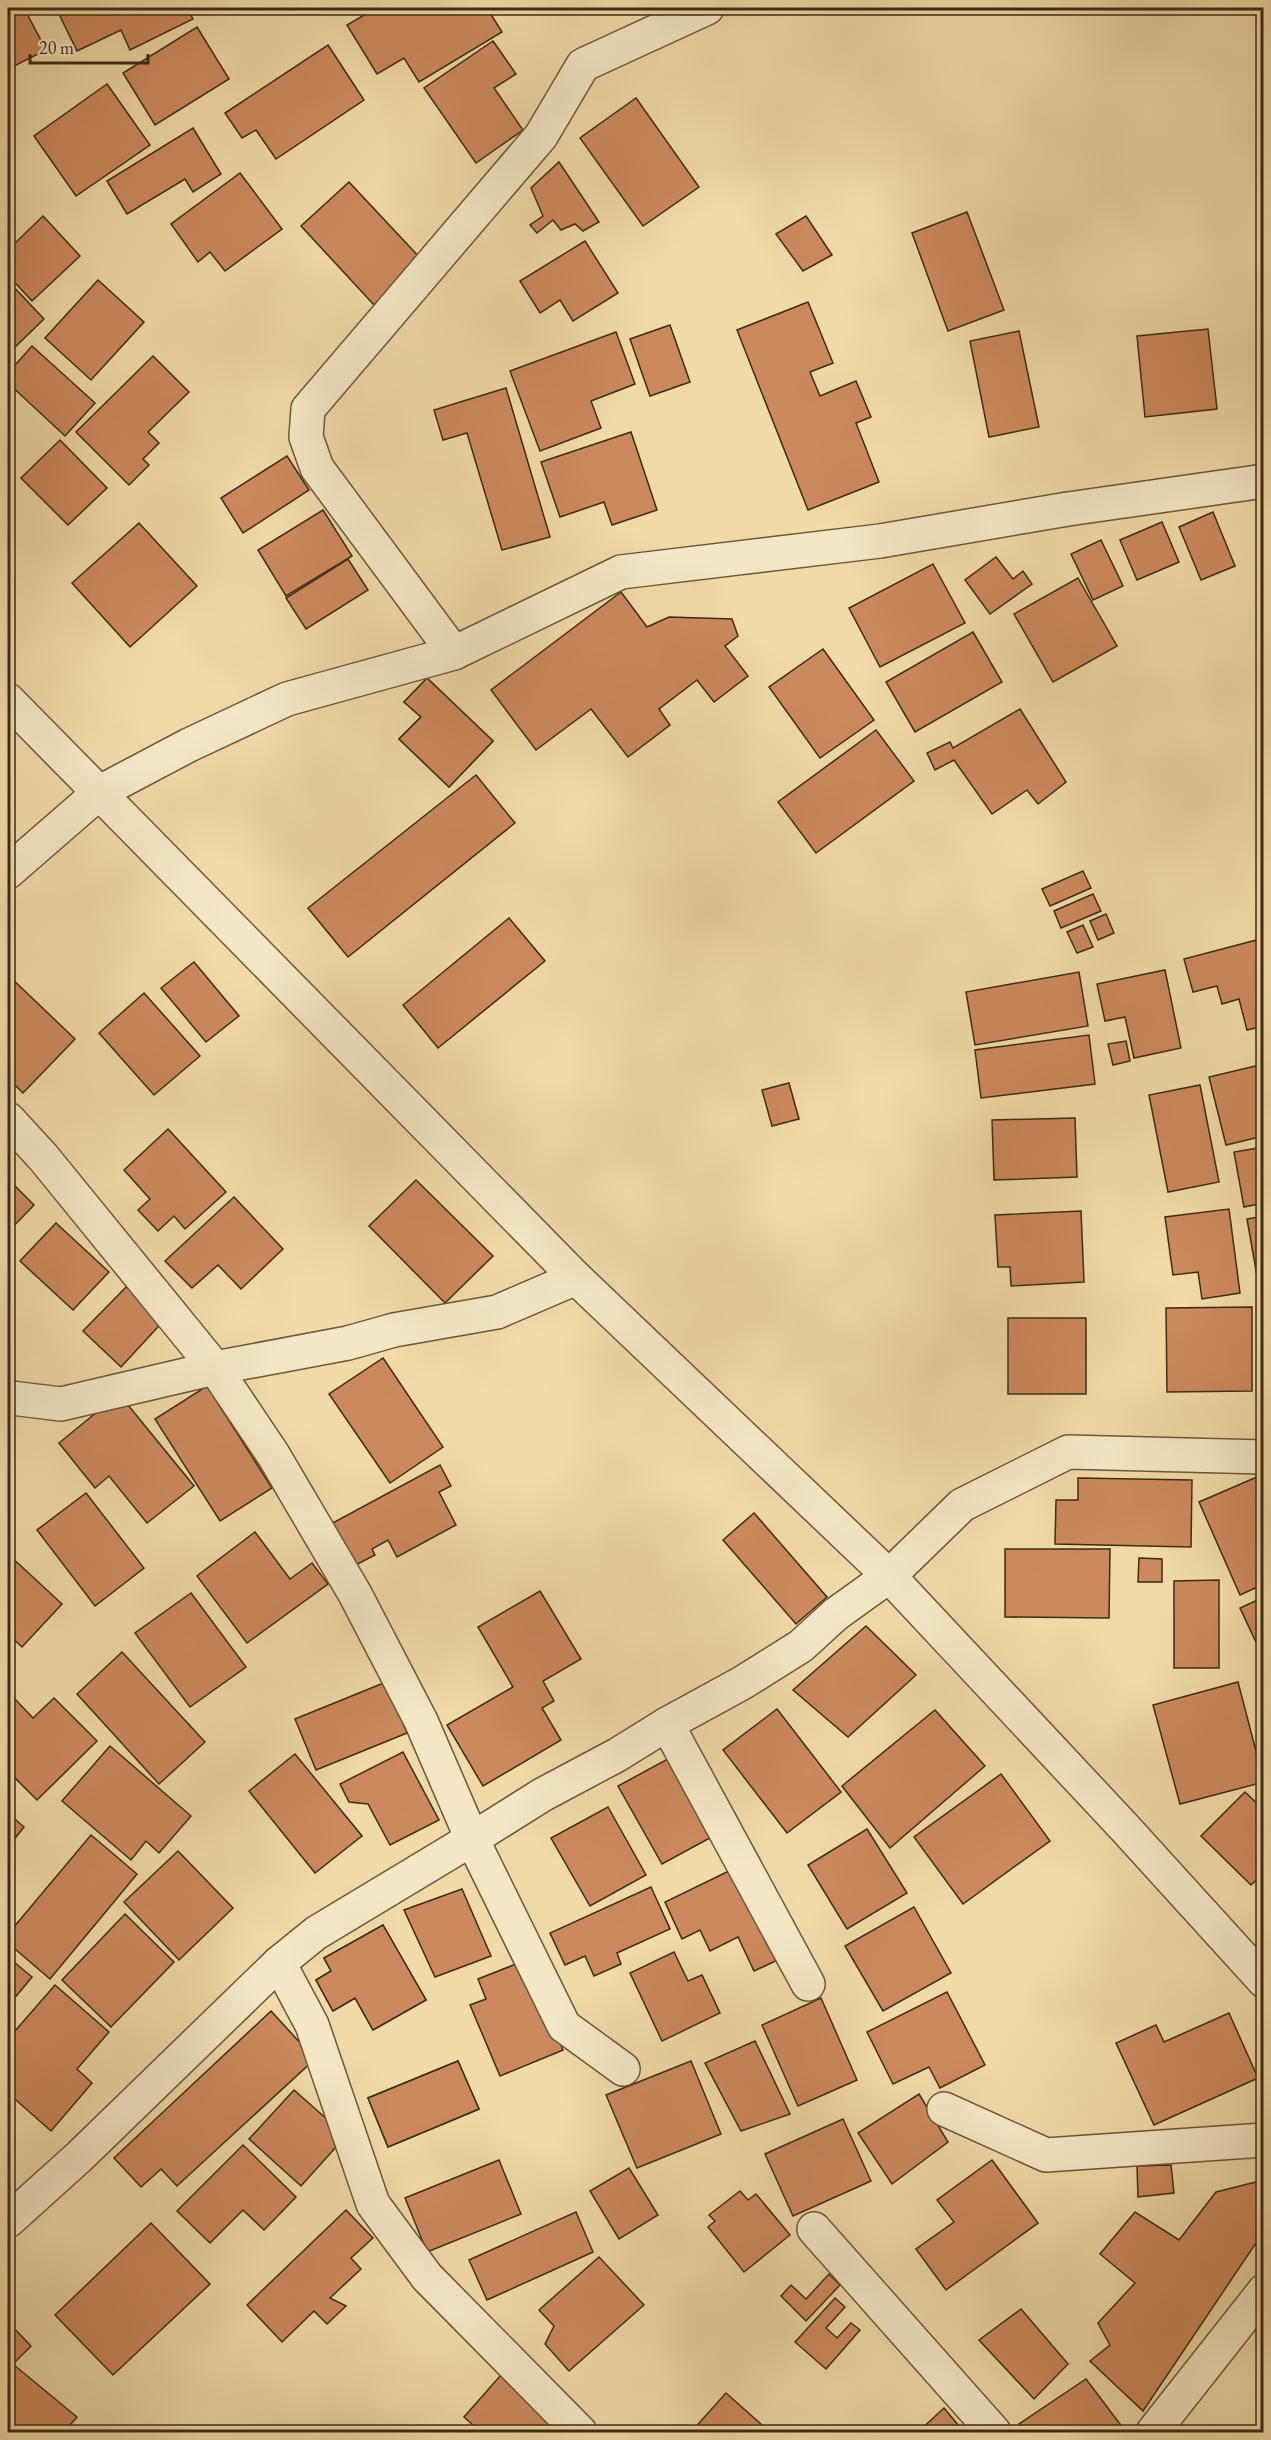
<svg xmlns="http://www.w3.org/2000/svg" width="1271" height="2440" viewBox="0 0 1271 2440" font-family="'EB Garamond',serif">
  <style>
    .building { fill: #cc895d; stroke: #3c2b15; stroke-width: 1.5 }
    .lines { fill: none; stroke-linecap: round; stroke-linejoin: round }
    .minor-casing { stroke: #69573a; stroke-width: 36 }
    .minor { stroke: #f5e7c6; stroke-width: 33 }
  </style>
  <rect width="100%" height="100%" fill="#f0daa7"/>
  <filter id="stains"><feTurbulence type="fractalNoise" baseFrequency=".00333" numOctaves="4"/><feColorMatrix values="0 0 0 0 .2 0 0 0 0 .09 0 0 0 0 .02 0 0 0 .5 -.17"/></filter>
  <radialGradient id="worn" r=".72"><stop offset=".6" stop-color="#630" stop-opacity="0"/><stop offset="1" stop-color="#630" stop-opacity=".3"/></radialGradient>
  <g class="building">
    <path d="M8 8H24L46 50 8 69Z"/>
    <path d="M72 8H187L193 19 130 50 121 30 77 51 59 14Z"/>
    <path d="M376 8H487L502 32 419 82 404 58 377 74 347 25Z"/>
    <path d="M197 27 229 79 155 125 123 73Z"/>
    <path d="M493 41 516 74 494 88 523 130 476 163 424 88Z"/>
    <path d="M328 45 364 100 276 159 256 130 242 138 225 113Z"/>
    <path d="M107 84 150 145 76 196 34 136Z"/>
    <path d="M636 98 699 187 643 226 580 138Z"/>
    <path d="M193 128 221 174 193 192 185 179 127 214 107 181Z"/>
    <path d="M559 162 599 222 583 231 575 224 561 230 553 220 537 233 530 225 543 216 531 188Z"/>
    <path d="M240 173 282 229 225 271 210 252 198 262 171 224Z"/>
    <path d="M349 182 422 260 374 305 301 226Z"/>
    <path d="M967 212 1004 310 948 331 912 233Z"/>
    <path d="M43 216 80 256 32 301 8 275V250Z"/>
    <path d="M806 216 832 255 803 271 776 234Z"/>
    <path d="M585 241 618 293 573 321 560 300 540 313 520 281Z"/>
    <path d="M98 280 144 322 91 380 45 338Z"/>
    <path d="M8 281 44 319 14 348 8 340Z"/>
    <path d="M808 302 833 363 810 372 820 396 856 381 871 417 856 423 879 482 808 510 737 330Z"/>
    <path d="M670 325 690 382 650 396 630 339Z"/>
    <path d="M1208 329 1217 409 1145 417 1137 336Z"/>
    <path d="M1019 331 1039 427 989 437 970 341Z"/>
    <path d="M616 332 635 384 591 401 601 428 540 451 510 371Z"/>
    <path d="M32 346 95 403 65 436 8 383V373Z"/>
    <path d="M153 356 189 392 148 432 159 443 143 459 149 465 129 485 76 432Z"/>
    <path d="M506 388 550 537 502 550 467 433 443 440 434 410Z"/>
    <path d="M631 432 657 510 612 525 604 502 560 517 541 462Z"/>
    <path d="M60 440 107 488 68 525 21 478Z"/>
    <path d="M287 456 309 490 243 533 221 498Z"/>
    <path d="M323 510 352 556 286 596 258 550Z"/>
    <path d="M1213 512 1235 566 1201 580 1179 527Z"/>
    <path d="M1162 522 1179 562 1137 580 1120 540Z"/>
    <path d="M139 523 197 586 130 647 72 583Z"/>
    <path d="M1101 540 1123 586 1093 600 1071 554Z"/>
    <path d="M996 557 1013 579 1023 571 1032 584 990 614 965 580Z"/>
    <path d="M348 559 368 590 306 629 286 598Z"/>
    <path d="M933 564 965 623 880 667 849 608Z"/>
    <path d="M1078 578 1117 646 1053 682 1014 614Z"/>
    <path d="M621 592 647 627 669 617 732 619 738 636 725 646 748 676 714 702 697 680 659 709 670 725 628 757 591 709 536 750 491 690Z"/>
    <path d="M973 632 1002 682 915 732 886 682Z"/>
    <path d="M823 649 874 720 820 758 769 687Z"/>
    <path d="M427 678 493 741 449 787 399 739 421 717 404 702Z"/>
    <path d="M427 678 493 741 449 787 399 739 421 717 404 702Z"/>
    <path d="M1020 709 1066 782 1038 804 1027 790 992 814 954 760 935 770 927 753 950 742 953 748Z"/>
    <path d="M876 730 914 781 816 853 778 802Z"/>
    <path d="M476 775 515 823 348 957 308 908Z"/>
    <path d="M1083 871 1091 888 1050 906 1042 889Z"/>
    <path d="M1093 894 1101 911 1061 928 1054 911Z"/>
    <path d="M1106 914 1114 933 1098 940 1090 921Z"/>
    <path d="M509 918 545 961 438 1048 403 1005Z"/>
    <path d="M1083 925 1093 947 1077 953 1067 932Z"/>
    <path d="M1264 938V1026L1247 1030 1239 999 1222 1004 1217 986 1193 992 1184 959Z"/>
    <path d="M194 962 239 1016 206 1042 161 988Z"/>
    <path d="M1165 970 1181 1048 1134 1058 1125 1017 1105 1021 1097 984Z"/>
    <path d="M1079 972 1088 1026 975 1045 966 992Z"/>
    <path d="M8 975 75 1039 23 1093 8 1078Z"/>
    <path d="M144 993 200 1056 154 1095 99 1033Z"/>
    <path d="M1089 1035 1095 1084 981 1098 975 1050Z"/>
    <path d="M1126 1041 1130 1061 1113 1065 1108 1044Z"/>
    <path d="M1264 1064V1136L1226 1145 1209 1077Z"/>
    <path d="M789 1083 799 1119 772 1126 762 1090Z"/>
    <path d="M1200 1085 1219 1182 1168 1192 1149 1095Z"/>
    <path d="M1075 1118 1077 1177 994 1180 992 1120Z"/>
    <path d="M168 1129 226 1192 185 1229 174 1216 158 1231 138 1210 150 1199 124 1170Z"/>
    <path d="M1264 1147V1203L1244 1207 1234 1152Z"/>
    <path d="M8 1179 34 1205 8 1232Z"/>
    <path d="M416 1180 493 1256 445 1303 369 1226Z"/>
    <path d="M234 1197 283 1249 241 1289 218 1265 192 1288 165 1261Z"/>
    <path d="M1229 1209 1240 1293 1202 1299 1198 1272 1173 1275 1165 1217Z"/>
    <path d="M1081 1211 1084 1282 1011 1286 1010 1267H998L995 1215Z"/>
    <path d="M1264 1216V1292L1260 1293 1247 1219Z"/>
    <path d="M56 1223 109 1272 73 1310 20 1261Z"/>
    <path d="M131 1282 168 1316 121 1367 83 1331Z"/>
    <path d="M1252 1307V1391L1167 1392 1166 1308Z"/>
    <rect x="1008" y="1318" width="78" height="76"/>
    <path d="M383 1358 443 1447 390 1483 329 1394Z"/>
    <path d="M207 1386 272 1488 220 1521 155 1419Z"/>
    <path d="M119 1394 194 1486 147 1523 109 1476 95 1488 59 1443Z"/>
    <path d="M440 1465 451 1486 439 1492 456 1525 397 1557 388 1540 372 1549 375 1555 352 1567 329 1525Z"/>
    <path d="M1264 1474V1584L1240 1595 1199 1502Z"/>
    <path d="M1078 1478 1192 1480 1191 1547 1055 1544 1056 1500H1078Z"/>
    <path d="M86 1493 144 1568 95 1606 37 1530Z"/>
    <path d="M754 1513 827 1597 796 1624 723 1540Z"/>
    <path d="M255 1532 290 1579 312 1563 328 1584 247 1643 197 1576Z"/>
    <path d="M1005 1549H1110L1109 1618 1005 1617Z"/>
    <path d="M8 1554 62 1604 22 1647 8 1634Z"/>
    <path d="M1139 1558 1162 1559V1582H1138Z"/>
    <path d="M1219 1580V1668H1174V1581Z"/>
    <path d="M540 1591 581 1659 543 1681 554 1701 542 1708 561 1740 483 1786 447 1725 513 1687 478 1627Z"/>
    <path d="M191 1593 246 1667 190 1707 135 1633Z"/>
    <path d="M1264 1597V1657H1263L1240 1608Z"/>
    <path d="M866 1626 916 1675 848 1737 793 1690Z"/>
    <path d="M122 1652 205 1742 159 1784 77 1694Z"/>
    <path d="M386 1682 407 1733 316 1770 295 1719Z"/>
    <path d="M1238 1682 1264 1782 1180 1804 1153 1705Z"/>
    <path d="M13 1697 33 1718 54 1698 97 1741 37 1800 8 1771V1702Z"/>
    <path d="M777 1709 841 1792 787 1833 723 1750Z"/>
    <path d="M935 1710 985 1766 890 1848 842 1786Z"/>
    <path d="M110 1746 191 1816 159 1853 146 1841 131 1860 62 1801Z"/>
    <path d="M403 1752 439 1820 390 1845 368 1804 349 1802 340 1784Z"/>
    <path d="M295 1754 362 1836 315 1873 249 1791Z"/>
    <path d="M677 1754 721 1832 662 1864 618 1786Z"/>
    <path d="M1001 1774 1050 1841 963 1904 914 1837Z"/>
    <path d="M1245 1792 1264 1810V1873L1251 1885 1201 1836Z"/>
    <path d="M608 1807 646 1875 590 1906 551 1838Z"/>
    <path d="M8 1813 24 1827 8 1847Z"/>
    <path d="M867 1829 907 1893 847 1929 808 1865Z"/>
    <path d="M91 1835 137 1874 50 1979 8 1943V1934Z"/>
    <path d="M178 1851 233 1908 179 1960 124 1902Z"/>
    <path d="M735 1868 780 1959 754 1971 738 1937 710 1951 700 1930 682 1939 665 1902Z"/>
    <path d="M651 1887 670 1929 617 1953 621 1964 594 1976 585 1956 565 1965 550 1933Z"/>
    <path d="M462 1889 491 1956 435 1977 404 1910Z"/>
    <path d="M914 1907 951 1973 883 2011 845 1946Z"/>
    <path d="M125 1914 174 1962 111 2027 62 1980Z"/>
    <path d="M383 1925 426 2000 373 2030 355 1998 333 2011 316 1980 331 1971 324 1958Z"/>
    <path d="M383 1925 426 2000 373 2030 355 1998 333 2011 316 1980 331 1971 324 1958Z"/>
    <path d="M674 1952 688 1981 702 1975 720 2013 662 2041 630 1973Z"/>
    <path d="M8 1957 32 1977 8 2006Z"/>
    <path d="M526 1960 563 2050 500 2076 470 2005 486 1999 478 1979Z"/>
    <path d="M55 1985 109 2032 77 2069 92 2083 51 2131 8 2093V2039Z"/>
    <path d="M947 1992 985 2065 940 2088 929 2067 893 2084 867 2032Z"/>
    <path d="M821 1998 857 2080 798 2106 762 2025Z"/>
    <path d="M271 2011 315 2059 177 2186 161 2169 141 2187 114 2158Z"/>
    <path d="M1229 2013 1258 2078 1154 2125 1116 2043 1156 2025 1164 2042Z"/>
    <path d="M755 2041 790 2114 741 2131 705 2063Z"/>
    <path d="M458 2061 479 2109 388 2147 368 2098Z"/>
    <path d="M458 2061 479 2109 388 2147 368 2098Z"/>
    <path d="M691 2061 721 2134 637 2168 606 2095Z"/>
    <path d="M294 2090 346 2136 301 2186 249 2139Z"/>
    <path d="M919 2094 948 2142 892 2184 858 2133Z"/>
    <path d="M843 2119 871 2181 793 2216 765 2154Z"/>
    <path d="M243 2145 296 2197 264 2230 243 2210 210 2243 177 2211Z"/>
    <path d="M499 2160 521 2214 427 2252 405 2198Z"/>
    <path d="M992 2160 1038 2223 946 2290 916 2249 954 2222 937 2200Z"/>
    <path d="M1171 2165 1174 2193 1138 2197 1137 2166Z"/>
    <path d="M629 2168 658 2215 619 2239 590 2191Z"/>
    <path d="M1264 2180V2231L1143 2411 1090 2361 1110 2345 1098 2323 1135 2283 1100 2254 1135 2212 1179 2240 1216 2192Z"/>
    <path d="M740 2191 748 2200 756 2194 790 2235 744 2272 708 2227 715 2221 709 2215Z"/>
    <path d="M346 2210 373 2238 351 2258 361 2269 330 2298 346 2306 327 2324 314 2311 282 2342 247 2305Z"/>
    <path d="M576 2212 593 2252 487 2300 469 2260Z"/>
    <path d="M151 2223 210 2284 113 2375 55 2315Z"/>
    <path d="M599 2257 644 2305 569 2371 545 2344 554 2326 539 2310Z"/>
    <path d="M829 2274 840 2285 806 2321 781 2296 791 2285 806 2299Z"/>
    <path d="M835 2298 845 2307 826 2328 837 2338 851 2323 860 2330 826 2369 795 2342Z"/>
    <path d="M1021 2309 1068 2364 1034 2399 979 2340Z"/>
    <path d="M8 2322 31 2346 8 2369Z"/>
    <path d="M14 2365 77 2417 64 2432H13L8 2428V2374Z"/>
    <path d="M508 2367 568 2432H470L475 2427 464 2417Z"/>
    <path d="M1086 2379 1126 2432H1024L1019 2424Z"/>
    <path d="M726 2393 770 2432H691Z"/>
    <path d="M944 2408 964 2432H918Z"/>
  </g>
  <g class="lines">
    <g class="minor-casing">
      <g id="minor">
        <path d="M454 653 317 468 306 437 308 409 541 136 583 65 707 8"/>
        <path d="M8 700 576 1278 889 1576 1124 1827 1264 1981"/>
        <path d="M8 872 100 792 189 745 287 699 454 653 621 572 880 541 1068 509 1264 481"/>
        <path d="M8 1119 43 1157 215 1368 274 1456 355 1594 421 1721 472 1839 542 1795 617 1755 667 1724 742 1683 801 1646 836 1614 889 1576 962 1505 1068 1452 1264 1457"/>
        <path d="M8 1396 11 1398 61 1404 215 1368 348 1343 394 1330 497 1312 576 1278"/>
        <path d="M667 1724 808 1984"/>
        <path d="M279 1963 312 2025 373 2204 427 2277 580 2432"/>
        <path d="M944 2109 1046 2155 1264 2140"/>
        <path d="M8 2221 80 2156 279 1963 316 1933 472 1839 564 2026 623 2069"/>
        <path d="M814 2229 994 2432"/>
        <path d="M1153 2432 1264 2291"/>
      </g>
    </g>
    <use href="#minor" class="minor"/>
  </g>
  <rect width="1271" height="2440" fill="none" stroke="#f0daa7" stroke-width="30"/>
  <rect x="9" y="9" width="1253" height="2422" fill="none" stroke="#3c2b15" stroke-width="3"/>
  <rect x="15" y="15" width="1241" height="2410" fill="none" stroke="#3c2b15" stroke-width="1.5"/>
  <path d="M30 54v9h118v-9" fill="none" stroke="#3c2b15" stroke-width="3"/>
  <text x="39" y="54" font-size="18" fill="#3c2b15" stroke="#f5e7c6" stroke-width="4.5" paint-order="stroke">20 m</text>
  <rect width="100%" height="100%" filter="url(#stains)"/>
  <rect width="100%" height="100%" fill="url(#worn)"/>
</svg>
